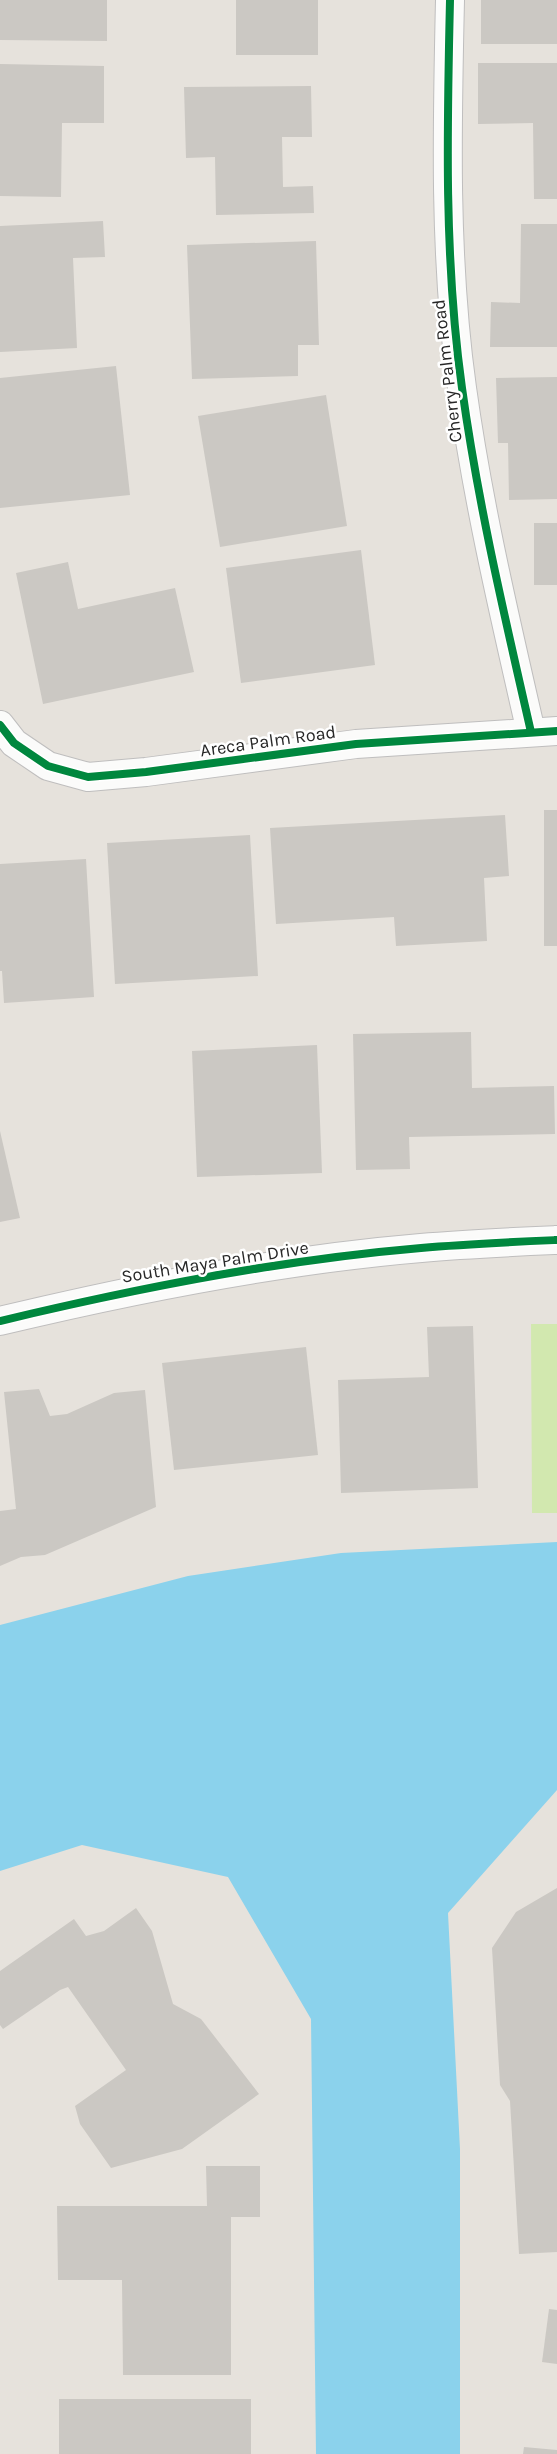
<svg xmlns="http://www.w3.org/2000/svg" width="557" height="2454" viewBox="0 0 557 2454" font-family="Karla,sans-serif">
  <style>
    .pitch { fill: #d2e8af }
    .water { fill: #8bd2ec }
    .building { fill: #cbc8c3 }
    .lines { fill: none; stroke-linecap: round; stroke-linejoin: round }
    .street-casing { stroke: #bfbebe; stroke-width: 30 }
    .street { stroke: #fbfbfa; stroke-width: 28 }
    .cycleway-casing { stroke: #fff; stroke-width: 11 }
    .cycleway { stroke: #00873e; stroke-width: 8 }
    .labels { text-anchor: middle; dominant-baseline: central; stroke-width: 5; stroke-linejoin: round; paint-order: stroke }
    .street-label { font-size: 18px; fill: #272727; stroke: #fff }
  </style>
  <rect width="100%" height="100%" fill="#e6e2dc"/>
  <path class="pitch" d="M531 1324H557V1513H532Z"/>
  <path class="water" d="M557 1542V1790L448 1913 460 2149V2454H316L311 2019 228 1877 82 1845 0 1871V1625L188 1576 341 1553Z"/>
  <g class="building">
    <path d="M0 0H107V41L0 40Z"/>
    <rect x="236" y="0" width="82" height="55"/>
    <rect x="481" y="0" width="76" height="44"/>
    <path d="M478 63H557V199H534L533 123 478 124Z"/>
    <path d="M0 64 104 66V123H62L61 197 0 196Z"/>
    <path d="M311 86 312 137H282L283 187 313 186 314 213 216 215 215 157 186 158 184 87Z"/>
    <path d="M103 221 105 257 73 258 77 348 0 352V226Z"/>
    <path d="M521 224H557V347H490L491 302 520 303Z"/>
    <path d="M316 241 319 345H298V376L192 379 187 245Z"/>
    <path d="M116 366 130 495 0 508V378Z"/>
    <path d="M557 377V499L509 500 508 443H498L496 378Z"/>
    <path d="M326 395 347 526 220 547 198 416Z"/>
    <rect x="534" y="523" width="23" height="62"/>
    <path d="M361 550 375 665 241 683 226 568Z"/>
    <path d="M68 562 78 609 175 588 194 672 43 704 16 573Z"/>
    <rect x="544" y="810" width="13" height="136"/>
    <path d="M505 815 509 876 484 878 487 941 396 946 394 917 276 924 270 828Z"/>
    <path d="M250 835 258 976 115 984 107 843Z"/>
    <path d="M86 859 94 997 4 1003 2 971H0V864Z"/>
    <path d="M471 1032 472 1088 554 1086 555 1134 409 1137 410 1169 356 1170 353 1034Z"/>
    <path d="M317 1045 322 1173 197 1177 192 1051Z"/>
    <path d="M0 1131 20 1218 0 1222Z"/>
    <path d="M473 1326 478 1488 341 1493 338 1380 429 1377 427 1327Z"/>
    <path d="M306 1347 318 1455 174 1470 162 1363Z"/>
    <path d="M39 1389 50 1416 67 1414 114 1393 145 1390 156 1507 45 1555 21 1557 0 1566V1511L16 1509 4 1392Z"/>
    <path d="M557 1888V2252L519 2254 510 2101 500 2085 492 1948 516 1912Z"/>
    <path d="M136 1908 152 1931 173 2004 201 2019 259 2094 182 2149 111 2168 80 2124 75 2106 126 2070 68 1987 60 1990 3 2029 0 2025V1971L74 1919 86 1936 104 1931Z"/>
    <path d="M206 2166H260V2217H231V2375H123L122 2280H58L57 2206H207Z"/>
    <path d="M549 2309 557 2310V2364L542 2362Z"/>
    <rect x="59" y="2399" width="192" height="55"/>
    <path d="M524 2447 557 2450V2454H523Z"/>
  </g>
  <g class="lines">
    <g class="street-casing">
      <g id="street">
        <path d="M450 0C447 129 444 260 462 388 478 504 505 618 531 732"/>
        <path d="M0 725 14 743 48 766 88 777 146 772 356 744 557 731"/>
        <path d="M0 1321C138 1288 279 1260 421 1248 466 1244 512 1242 557 1240"/>
      </g>
    </g>
    <use href="#street" class="street"/>
    <g class="cycleway-casing">
      <g id="cycleway">
        <path d="M450 0C447 129 444 260 462 388 478 504 505 618 531 732"/>
        <path d="M0 725 14 743 48 766 88 777 146 772 356 744 557 731"/>
        <path d="M0 1321C138 1288 279 1260 421 1248 466 1244 512 1242 557 1240"/>
      </g>
    </g>
    <use href="#cycleway" class="cycleway"/>
  </g>
  <g class="labels">
    <g class="street-label">
      <text transform="translate(447 371) rotate(-97)">Cherry Palm Road</text>
      <text transform="translate(268 741) rotate(-8)">Areca Palm Road</text>
      <text transform="translate(215 1262) rotate(-9)">South Maya Palm Drive</text>
    </g>
  </g>
</svg>
